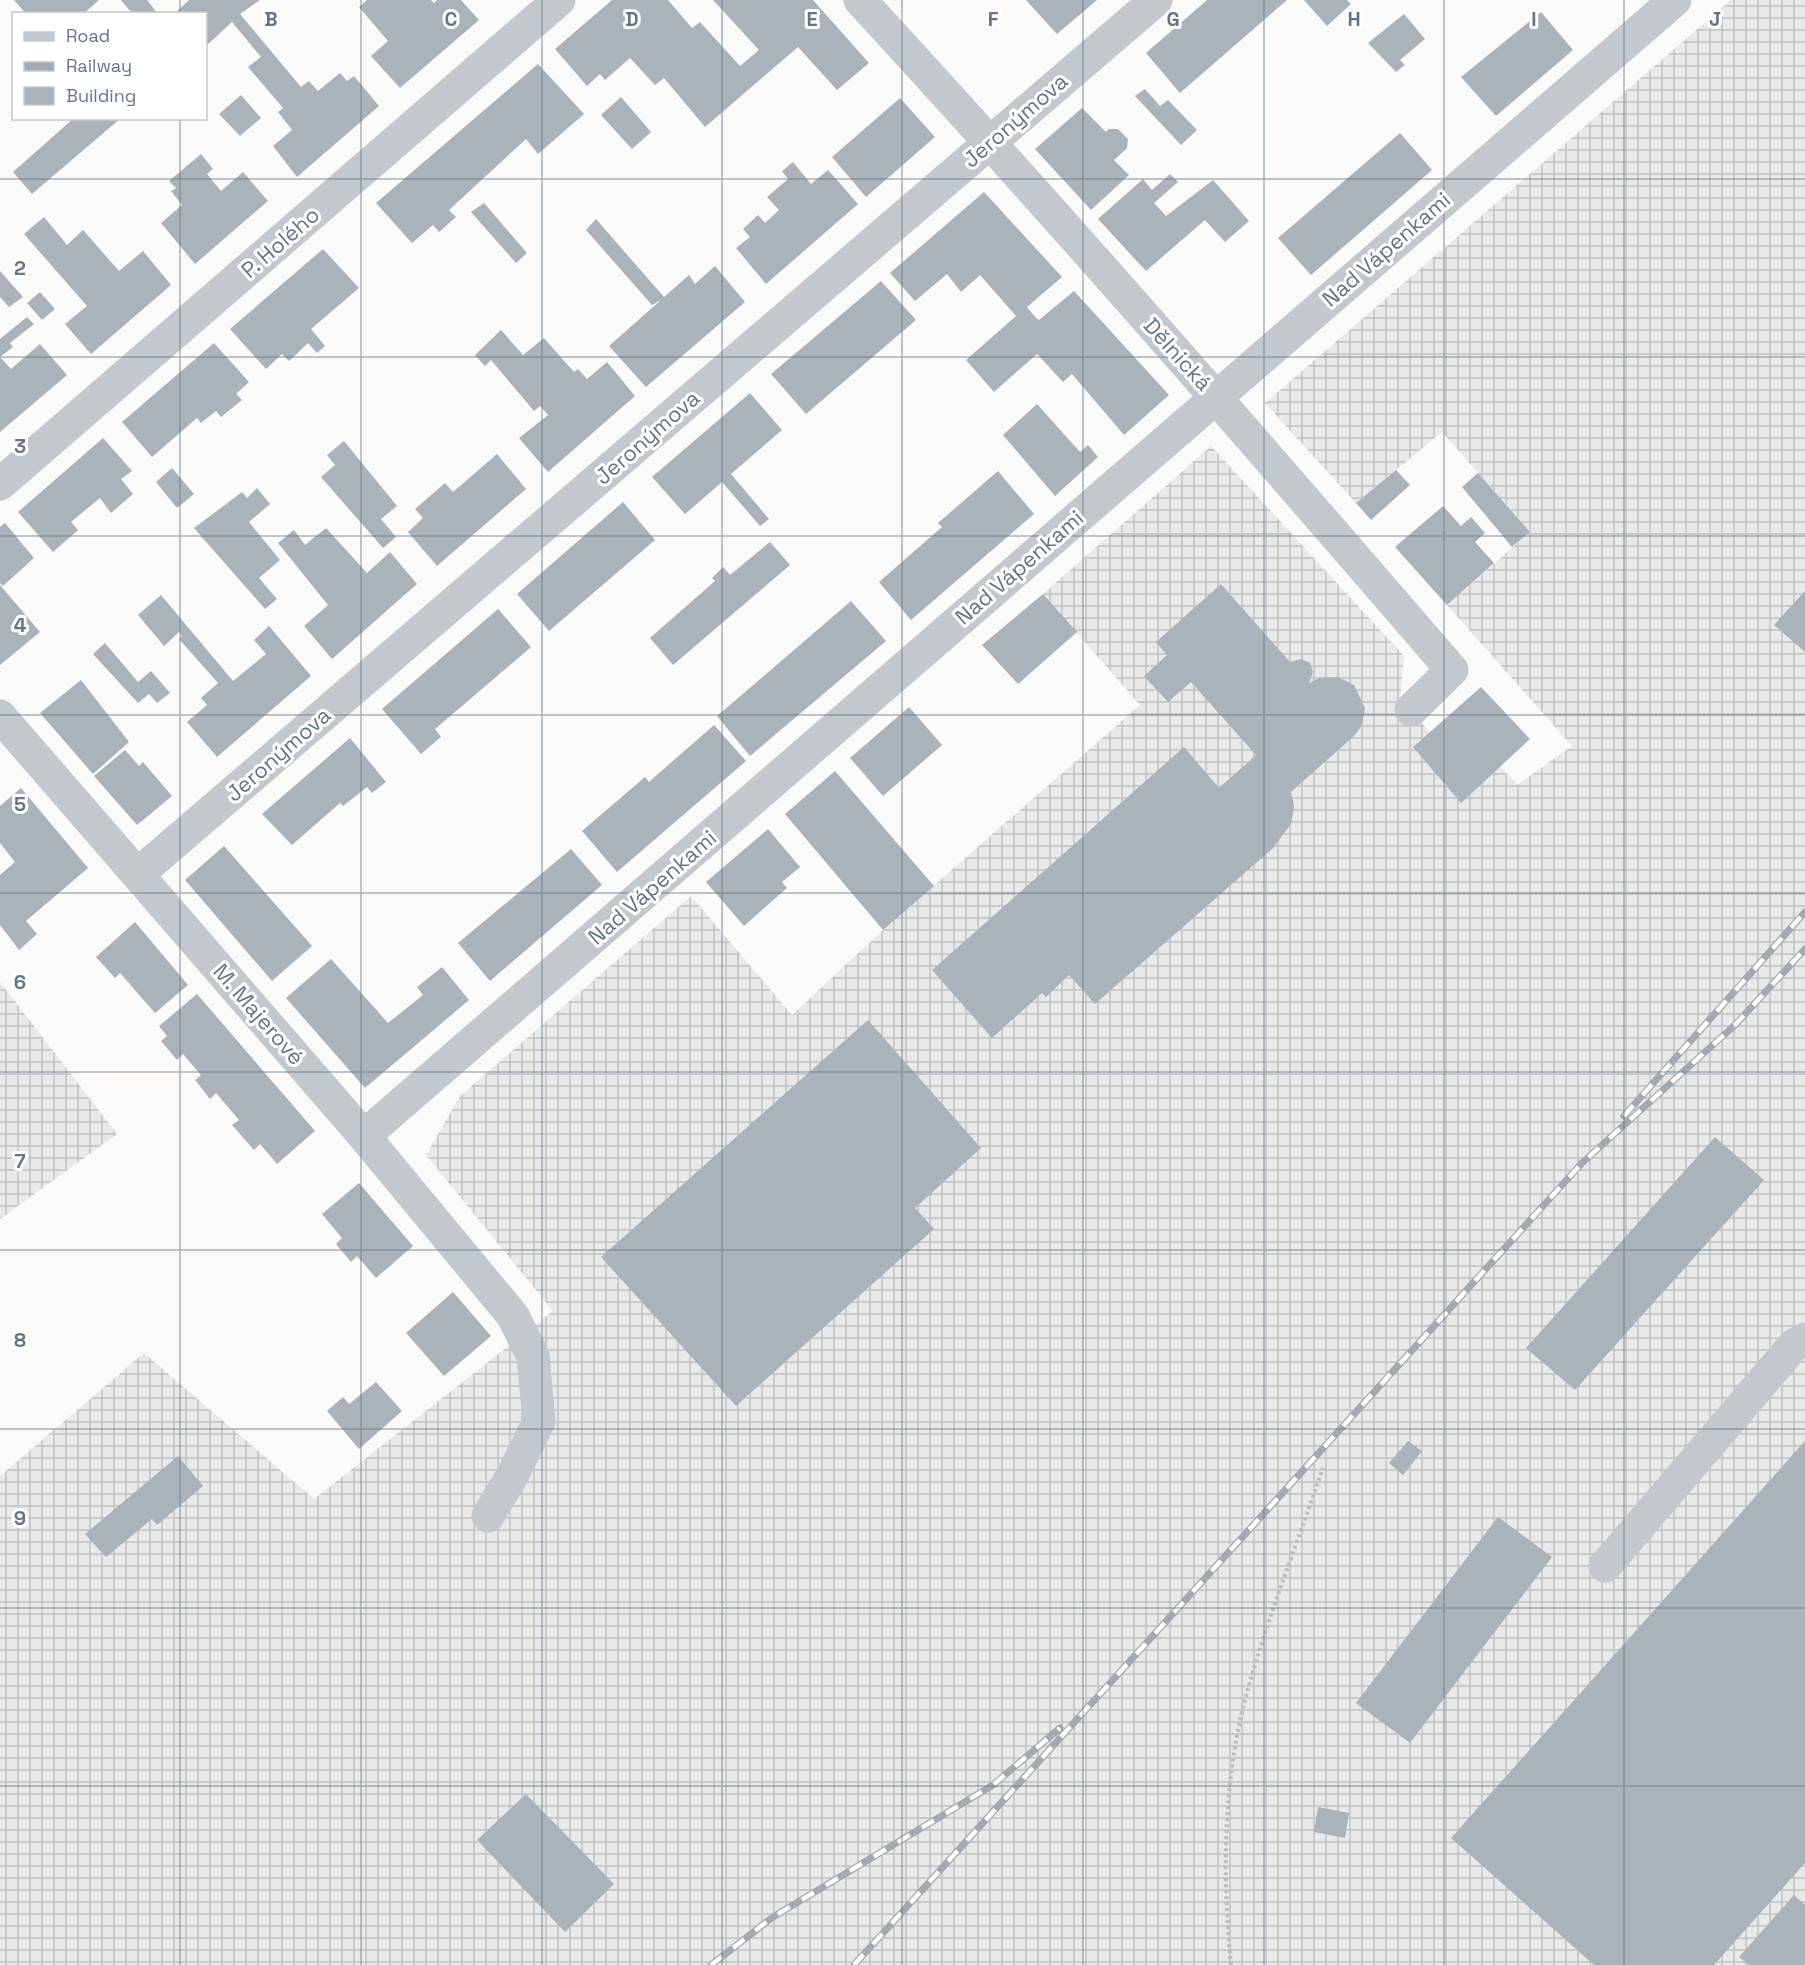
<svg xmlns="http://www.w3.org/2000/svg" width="1805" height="1965" viewBox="0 0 1805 1965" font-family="'Space Grotesk',sans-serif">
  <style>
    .industrial { fill: url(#industrial-grid) }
    .building { fill: #aab3b9 }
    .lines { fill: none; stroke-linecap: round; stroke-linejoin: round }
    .path { stroke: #bbbfc2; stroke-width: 4; stroke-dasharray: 3 3; stroke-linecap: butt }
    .minor { stroke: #c3c8cc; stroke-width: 33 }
    .rail-casing { stroke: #a2aab0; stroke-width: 7 }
    .rail { stroke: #fff; stroke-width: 4.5; stroke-dasharray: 14; stroke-linecap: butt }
    .grid { fill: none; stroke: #657683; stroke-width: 1.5; stroke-opacity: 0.55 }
    .labels { text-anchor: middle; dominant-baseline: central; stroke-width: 6; stroke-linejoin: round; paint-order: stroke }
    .street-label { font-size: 22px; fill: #657683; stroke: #fff }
    .grid-label { font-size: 20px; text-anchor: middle; font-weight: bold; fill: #657683; stroke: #fff; stroke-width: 6; stroke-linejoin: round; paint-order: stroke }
  </style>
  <defs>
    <pattern id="industrial-grid" width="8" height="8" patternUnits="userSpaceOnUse" patternTransform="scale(1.5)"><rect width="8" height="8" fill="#e8e9e9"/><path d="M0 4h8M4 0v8" fill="none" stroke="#c0c1c2"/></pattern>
  </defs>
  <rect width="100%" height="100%" fill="#fafaf8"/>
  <g class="industrial">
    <path d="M1731 0H1805V1965H0V1476L144 1353 314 1499 553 1311 426 1155 460 1096 691 896 792 1015 883 930 1140 705 1043 594 1211 446 1404 656 1400 698 1442 746 1499 765 1517 785 1572 746 1447 605 1530 532 1442 432 1356 503 1265 403Z"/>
    <path d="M0 982 117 1134 0 1219Z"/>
  </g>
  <g class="building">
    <path d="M14 0H99L83 14H26Z"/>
    <path d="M121 0H147L158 14H129L131 12Z"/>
    <path d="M189 0H260L240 14 301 87 309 81 318 91 340 73 347 81 354 76 379 106 297 177 273 146 292 130 278 112 283 108 248 67 261 57 232 22 206 46V14H174Z"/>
    <path d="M367 0H431L434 3 437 0H461L479 20 400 88 371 56 388 41 359 7Z"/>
    <path d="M612 0H668L692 28 700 22 740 66 759 50 713 0H813L869 63 837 90 798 47 705 127 664 78 655 85 630 58 605 80 600 74 587 86 555 49Z"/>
    <path d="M1026 0H1097L1057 34Z"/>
    <path d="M1207 0H1287L1180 93 1146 53Z"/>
    <path d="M1304 0H1347L1351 4 1327 26Z"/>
    <path d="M1541 12 1573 50 1496 116 1461 77Z"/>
    <path d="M1404 14 1425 39 1400 60 1405 65 1396 72 1368 43Z"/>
    <path d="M538 64 584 114 538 154 526 139 449 210 456 217 439 232 433 225 412 243 376 203Z"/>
    <path d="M1145 89 1160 106 1168 100 1197 130 1181 145 1135 96Z"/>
    <path d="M241 95 261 118 240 136 219 114Z"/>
    <path d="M621 97 651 132 632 149 601 115Z"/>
    <path d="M900 98 935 137 866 197 832 157Z"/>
    <path d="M1082 108 1106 132 1109 129H1118L1128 139 1127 148 1114 160 1129 175 1091 210 1035 149Z"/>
    <path d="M74 118H121L32 194 13 172Z"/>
    <path d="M1400 133 1432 170 1311 275 1278 238Z"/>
    <path d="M201 154 213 169 207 174 221 191 243 172 268 201 195 264 161 223 182 205 171 191 176 188 169 181Z"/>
    <path d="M793 162 811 184 828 170 858 204 766 284 736 248 750 237 743 229 758 215 765 223 779 210 767 197 788 179 782 171Z"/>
    <path d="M1170 174 1178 182 1154 203 1166 216 1213 180 1249 221 1225 242 1205 220 1146 271 1098 219 1143 179 1152 190Z"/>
    <path d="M984 192 1062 277 1027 307 1036 318 1039 320 1074 291 1169 395 1124 435 1072 374 1063 382 1037 354 994 392 966 360 1016 316 980 275 961 292 947 274 915 301 890 273Z"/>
    <path d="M484 203 527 253 516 263 471 212Z"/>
    <path d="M44 217 67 245 83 230 119 271 143 251 171 285 91 354 65 324 87 306 24 234Z"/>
    <path d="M596 219 664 297 689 275 695 284 715 266 745 302 646 387 609 346 661 300 652 305 586 230Z"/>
    <path d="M323 249 359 288 311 329 325 346 317 353 308 343 289 361 282 354 266 369 230 329Z"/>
    <path d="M0 271 23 297 9 307 0 297Z"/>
    <path d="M881 281 916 320 806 414 771 374Z"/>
    <path d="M40 292 55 309 42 320 27 303Z"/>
    <path d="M27 317 34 324 10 343 13 347 0 357 11 369 40 344 67 375 0 432V339Z"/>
    <path d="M501 330 523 355 544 338 574 372 578 369 587 379 607 362 635 396 548 472 519 438 548 415 540 406 534 411 491 360 485 366 475 355Z"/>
    <path d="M214 343 249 382 236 394 242 400 221 417 216 411 201 423 197 418 152 457 122 422Z"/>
    <path d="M750 393 782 430 731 474 769 519 760 526 722 482 685 514 652 477Z"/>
    <path d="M1037 404 1080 452 1088 445 1098 457 1055 496 1003 435Z"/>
    <path d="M103 438 132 471 121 479 133 494 111 513 100 498 71 522 78 530 53 552 18 512Z"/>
    <path d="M344 441 397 506 381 519 396 537 383 548 321 477 335 465 327 455Z"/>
    <path d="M497 454 526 489 437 566 408 532 423 518 415 509 445 483 453 492Z"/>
    <path d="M172 468 194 494 177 508 156 482Z"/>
    <path d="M1396 470 1410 485 1371 520 1356 503Z"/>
    <path d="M998 471 1034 514 911 620 879 582 942 527 938 523Z"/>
    <path d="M1478 473 1530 532 1512 547 1462 487Z"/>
    <path d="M257 488 270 504 249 522 280 560 259 578 277 599 265 609 194 528 242 492 247 498Z"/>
    <path d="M623 502 655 540 549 631 517 594Z"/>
    <path d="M1443 506 1461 526 1471 517 1485 533 1475 542 1494 563 1447 605 1395 547Z"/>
    <path d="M5 523 34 558 3 586 0 583V527Z"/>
    <path d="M326 528 367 573 390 552 417 584 332 659 304 626 328 605 278 543 294 530 305 545Z"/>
    <path d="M770 542 790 565 673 665 650 638 715 581 712 578 723 567 730 575Z"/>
    <path d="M1221 584 1290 662 1301 659 1310 663 1313 672 1309 683 1319 678 1338 677 1354 685 1365 708 1362 725 1355 735 1291 792 1294 806 1291 824 1273 848 1095 1004 1069 975 1046 997 1042 993 992 1038 932 970 1184 747 1219 788 1256 755 1191 682 1168 702 1144 676 1167 655 1156 642Z"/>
    <path d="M0 585 40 632 0 665Z"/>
    <path d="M1805 591V652L1774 625Z"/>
    <path d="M1043 594 1077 632 1018 684 982 645Z"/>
    <path d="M161 595 233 681 266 654 254 640 269 626 311 676 217 757 187 722 207 705 201 698 218 683 179 639 182 636 179 632 164 646 138 615Z"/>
    <path d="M851 601 886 641 750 756 717 716Z"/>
    <path d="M498 609 531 647 435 729 441 737 421 754 382 709Z"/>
    <path d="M105 643 138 682 151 671 170 693 157 703 149 694 138 703 93 654Z"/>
    <path d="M81 680 129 742 93 774 40 713Z"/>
    <path d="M1481 687 1530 739 1461 803 1413 747Z"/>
    <path d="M909 707 942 745 883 796 850 758Z"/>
    <path d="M714 725 746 761 617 872 582 831 645 777 649 782Z"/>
    <path d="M350 738 386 782 372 793 367 787 343 806 340 803 292 845 262 814Z"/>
    <path d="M125 750 139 766 143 762 172 796 137 825 94 776Z"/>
    <path d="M835 771 934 886 883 930 785 814Z"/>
    <path d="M21 788 88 868 26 921 37 934 19 950 0 925V875L15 862 0 843V806Z"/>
    <path d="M768 829 800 867 782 882 787 888 744 926 706 882Z"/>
    <path d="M224 846 312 946 272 981 185 880Z"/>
    <path d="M571 849 602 885 490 981 458 943Z"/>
    <path d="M135 922 188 985 155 1013 120 973 115 978 96 957Z"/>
    <path d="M331 959 388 1023 423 995 417 987 442 967 469 1000 365 1088 286 998Z"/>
    <path d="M197 994 315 1131 277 1164 260 1144 254 1150 232 1125 239 1120 216 1093 210 1099 195 1080 201 1075 183 1054 177 1060 161 1041 167 1036 159 1026Z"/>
    <path d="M868 1020 981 1148 915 1208 934 1229 736 1406 601 1257Z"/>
    <path d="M1715 1137 1764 1180 1575 1390 1526 1348Z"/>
    <path d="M359 1183 413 1246 376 1278 357 1256 351 1262 336 1244 342 1238 322 1214Z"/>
    <path d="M453 1292 491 1336 444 1376 406 1333Z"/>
    <path d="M376 1382 402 1411 359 1449 327 1411 343 1397 349 1404Z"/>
    <path d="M1408 1441 1422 1451 1403 1475 1389 1463Z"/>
    <path d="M1805 1441V1863L1714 1965H1594L1451 1838Z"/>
    <path d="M178 1456 203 1486 157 1525 152 1519 106 1557 85 1534Z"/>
    <path d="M1498 1517 1552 1557 1410 1743 1356 1703Z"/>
    <path d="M526 1794 614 1884 565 1932 477 1840Z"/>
    <path d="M1318 1807 1349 1813 1345 1838 1314 1832Z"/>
    <path d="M1794 1895 1805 1905V1965H1749L1739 1957Z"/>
  </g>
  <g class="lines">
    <path class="path" d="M1231 1965C1222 1875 1223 1777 1248 1689 1269 1614 1298 1541 1323 1468"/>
    <g class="minor">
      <path d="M860 0C1062 219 1257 444 1452 670L1411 710"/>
      <path d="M0 484 559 0"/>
      <path d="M0 716 364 1136 513 1316 533 1356 539 1421 512 1476 488 1516"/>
      <path d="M138 874 1156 0"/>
      <path d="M364 1136 1675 0"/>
      <path d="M1605 1566 1794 1345 1805 1339"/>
    </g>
    <g class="rail-casing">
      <g id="rail">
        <path d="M1624 1116 1805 912"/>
        <path d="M711 1965 773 1917 993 1785 1060 1728"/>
        <path d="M854 1965 1582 1163 1735 1025 1805 949"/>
      </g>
    </g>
    <use href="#rail" class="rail"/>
  </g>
  <path class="grid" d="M180 0V14M361 0V1965M542 0V1965M722 0V1965M902 0V1965M1083 0V1965M1264 0V1965M1444 0V1965M1624 0V1965M180 118V1965M0 179H1805M0 357H1805M0 536H1805M0 715H1805M0 893H1805M0 1072H1805M0 1250H1805M0 1429H1805M0 1608H1805M0 1786H1805"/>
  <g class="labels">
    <g class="street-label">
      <text transform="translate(1015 120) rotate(-41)">Jeronýmova</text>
      <text transform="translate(280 242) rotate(-41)">P. Holého</text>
      <text transform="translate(1386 249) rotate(-41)">Nad Vápenkami</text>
      <text transform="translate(1178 354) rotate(48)">Dělnická</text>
      <text transform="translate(647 437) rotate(-41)">Jeronýmova</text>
      <text transform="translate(1019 567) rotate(-41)">Nad Vápenkami</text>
      <text transform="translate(278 754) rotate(-41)">Jeronýmova</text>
      <text transform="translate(652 887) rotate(-41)">Nad Vápenkami</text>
      <text transform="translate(259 1014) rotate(49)">M. Majerové</text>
    </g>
  </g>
  <g class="grid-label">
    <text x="271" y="26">B</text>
    <text x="451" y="26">C</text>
    <text x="632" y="26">D</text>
    <text x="812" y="26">E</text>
    <text x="993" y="26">F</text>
    <text x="1173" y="26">G</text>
    <text x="1354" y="26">H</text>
    <text x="1534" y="26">I</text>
    <text x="1715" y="26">J</text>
    <text x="20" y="275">2</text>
    <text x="20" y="453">3</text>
    <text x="20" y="632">4</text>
    <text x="20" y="811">5</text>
    <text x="20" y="989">6</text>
    <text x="20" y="1168">7</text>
    <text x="20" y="1347">8</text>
    <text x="20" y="1525">9</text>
  </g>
  <rect x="12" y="12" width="195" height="108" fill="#ffffff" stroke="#c1c8cd" stroke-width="1.5"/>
  <rect x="24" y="32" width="30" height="9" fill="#c3c8cc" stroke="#c1c8cd" stroke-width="1.5"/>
  <text x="66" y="42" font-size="18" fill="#657683">Road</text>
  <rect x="24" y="62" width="30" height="9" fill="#a2aab0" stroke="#c1c8cd" stroke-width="1.5"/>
  <text x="66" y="72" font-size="18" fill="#657683">Railway</text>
  <rect x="24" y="87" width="30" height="18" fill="#aab3b9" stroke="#c1c8cd" stroke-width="1.5"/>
  <text x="66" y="102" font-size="18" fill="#657683">Building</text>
</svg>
